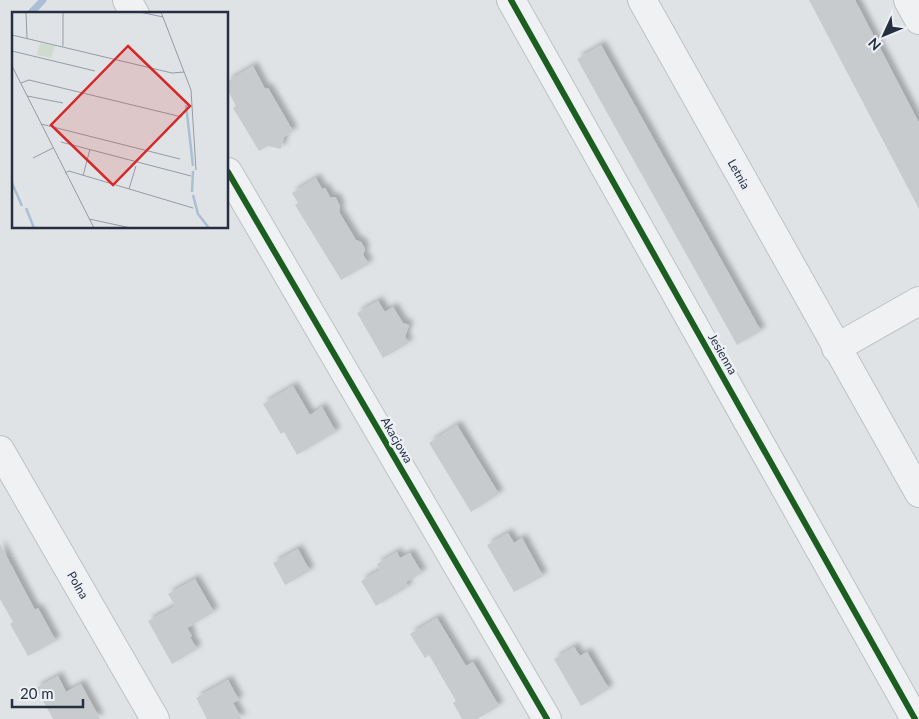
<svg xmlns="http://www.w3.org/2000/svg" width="919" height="719" viewBox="0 0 919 719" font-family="Lato,sans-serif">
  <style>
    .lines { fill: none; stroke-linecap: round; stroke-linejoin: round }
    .stream { stroke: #abbfd4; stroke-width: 7 }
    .building { fill: #c8cbce; filter: url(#shadow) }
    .street-casing { stroke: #bec1c4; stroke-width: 30 }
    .street { stroke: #f0f1f3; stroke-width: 28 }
    .cycleway-casing { stroke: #edf1f6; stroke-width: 9 }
    .cycleway { stroke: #1b5e20; stroke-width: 6 }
    .labels { text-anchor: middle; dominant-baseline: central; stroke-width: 5; stroke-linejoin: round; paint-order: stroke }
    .street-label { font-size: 12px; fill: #252f41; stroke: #edf1f6 }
    .inset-river { fill: none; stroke: #abbfd4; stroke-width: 2.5 }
    .inset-road { fill: none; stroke: #959ba4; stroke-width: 1 }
    .view { fill: #d62828; fill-opacity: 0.15; stroke: #d62828; stroke-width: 2.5 }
    .inset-edge { fill: none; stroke: #252f41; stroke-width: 2.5 }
  </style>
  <defs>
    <filter id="shadow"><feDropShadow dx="4.5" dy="-4.5" stdDeviation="2.5" flood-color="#0004"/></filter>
  </defs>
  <rect width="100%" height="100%" fill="#e0e3e6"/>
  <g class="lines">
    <path class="stream" d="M30 14 43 0"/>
  </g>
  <g class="building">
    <path d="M809 0H855L919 123V209Z"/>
    <path d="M601 45 761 331 737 345 577 59Z"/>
    <path d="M253 66 265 89 268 88 293 131 284 137 281 149 268 146 259 151 233 108 236 106 228 91V81Z"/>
    <path d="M316 178 322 189 325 188 330 197 336 198 340 206 339 212 356 240 361 242 365 249 363 255 369 264 341 280 295 205 298 203 292 193Z"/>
    <path d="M378 301 385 312 393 307 403 323 409 325 405 337 409 343 383 358 357 313Z"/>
    <path d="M293 386 310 415 322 407 336 432 297 455 284 432 281 434 263 404Z"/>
    <path d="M457 425 499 494 471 512 429 443Z"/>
    <path d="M508 533 514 543 522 538 543 576 514 592 487 545Z"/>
    <path d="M0 544 35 610 38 608 56 641 28 656 10 624 13 622 0 599Z"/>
    <path d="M298 549 310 571 285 585 273 563Z"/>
    <path d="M397 552 400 558 410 553 422 573 406 582 408 587 376 606 361 581 380 570 377 564Z"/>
    <path d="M195 579 214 612 187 628 192 636 190 637 197 649 172 664 148 621 175 606 168 594Z"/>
    <path d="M437 618 466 666 473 662 499 706 477 719H462L453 703 456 701 429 655 425 658 410 634Z"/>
    <path d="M574 647 580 656 587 652 609 689 581 706 554 659Z"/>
    <path d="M58 676 66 692 81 684 100 719H53L36 688Z"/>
    <path d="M228 680 239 700 233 703 242 719H207L196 698Z"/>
  </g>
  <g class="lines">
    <g class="street-casing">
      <g id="street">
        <path d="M127 0 135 14"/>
        <path d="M511 0 915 719"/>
        <path d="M642 0 919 493"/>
        <path d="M908 0 919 20"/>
        <path d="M228 172 547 719"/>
        <path d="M836 348 919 301"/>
        <path d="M0 450 155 719"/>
      </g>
    </g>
    <use href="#street" class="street"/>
    <g class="cycleway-casing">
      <g id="cycleway">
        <path d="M511 0 915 719"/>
        <path d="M228 172 547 719"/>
      </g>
    </g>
    <use href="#cycleway" class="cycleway"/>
  </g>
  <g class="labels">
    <g class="street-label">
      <text transform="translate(739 174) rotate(61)">Letnia</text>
      <text transform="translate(723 354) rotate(60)">Jesienna</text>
      <text transform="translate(397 440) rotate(60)">Akacjowa</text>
      <text transform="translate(78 585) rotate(60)">Polna</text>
    </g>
  </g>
  <g transform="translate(12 12)">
    <rect width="216" height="216" fill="#e0e3e6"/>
    <path d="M28 31 43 34 39 46 25 43Z" fill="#d0dbd0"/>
    <path class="inset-river" d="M174 93 181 154M0 171 10 194M180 180 181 159M181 183 186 202 197 216M14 196 22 216"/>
    <path class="inset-road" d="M14 0 15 26M128 0 151 5M149 0 179 78 184 158M0 23 160 61 172 60M51 34V0M0 39 83 59M0 54 82 216M9 71 17 68 170 105M15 84 51 91M29 112 168 147M49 130 179 164M21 146 41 136M53 161 57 159 181 196M71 164 78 137M117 177 124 154M77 207 119 216"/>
    <path class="view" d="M116 34 178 94 101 173 39 113Z"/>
    <rect width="216" height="216" class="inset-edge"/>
  </g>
  <g transform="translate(884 35) rotate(226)" stroke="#edf1f6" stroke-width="4" paint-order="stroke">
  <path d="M0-4L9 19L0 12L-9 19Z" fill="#252f41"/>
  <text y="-8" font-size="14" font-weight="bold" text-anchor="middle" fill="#252f41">N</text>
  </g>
  <path d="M12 699v8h71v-8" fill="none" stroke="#252f41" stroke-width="2.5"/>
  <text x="20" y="699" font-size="15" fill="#252f41" stroke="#edf1f6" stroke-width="4" paint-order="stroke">20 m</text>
</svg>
